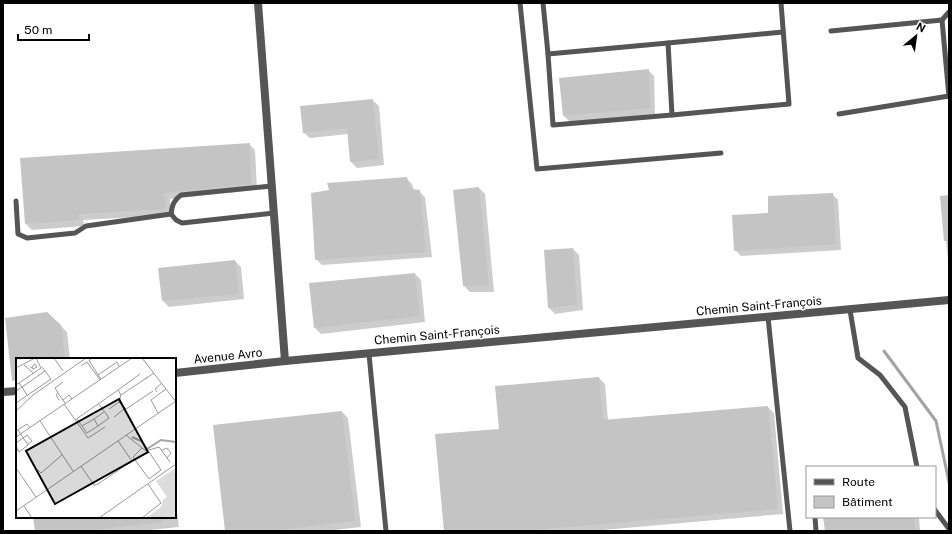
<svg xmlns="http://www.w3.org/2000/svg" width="952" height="534" viewBox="0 0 952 534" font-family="'Public Sans',sans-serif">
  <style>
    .shadow { fill: #0003 }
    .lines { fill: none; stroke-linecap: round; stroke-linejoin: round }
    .stream { stroke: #a3a3a3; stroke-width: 3 }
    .building { fill: #c4c4c4 }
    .lane { stroke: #555; stroke-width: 5 }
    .street { stroke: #555; stroke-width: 8 }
    .labels { text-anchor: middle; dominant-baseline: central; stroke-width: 3.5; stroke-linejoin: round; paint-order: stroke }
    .street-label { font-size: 12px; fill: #000; stroke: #fff }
    .inset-river { fill: none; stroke: #a3a3a3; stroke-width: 2 }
    .inset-road { fill: none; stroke: #999; stroke-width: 1 }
    .view { fill: #000; fill-opacity: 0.15; stroke: #000; stroke-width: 2 }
    .inset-edge { fill: none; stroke: #000; stroke-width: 2 }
  </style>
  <rect width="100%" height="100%" fill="#fff"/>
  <g class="shadow">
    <path d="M648 70 654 76 655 114 570 122 564 116Z"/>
    <path d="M372 100 379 106 384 165 357 168 351 162 348 134 310 138 303 132Z"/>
    <path d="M249 144 255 150 257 190 170 199 171 215 83 220 85 226 32 230 26 224Z"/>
    <path d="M406 178 412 184 414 191H419L425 197 432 257 322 265 316 259Z"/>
    <path d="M479 188 485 194 494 292H470L464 286 455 191Z"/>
    <path d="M832 194 838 200 841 250 741 256 735 250 769 214Z"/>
    <path d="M949 196V268L941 197Z"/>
    <path d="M573 249 579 255 583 310 555 314 549 308Z"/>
    <path d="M235 261 241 267 244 299 169 307 163 301Z"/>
    <path d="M415 274 421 280 425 322 321 334 315 328Z"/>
    <path d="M6 319 60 325 67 332 70 359H17V373Z"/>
    <path d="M599 378 605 384 608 421 768 407 774 413 783 514 592 531H445L500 430Z"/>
    <path d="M342 412 348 418 361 527 325 531H226Z"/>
    <path d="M175 494 179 527 140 531H36L34 517H175Z"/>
    <path d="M824 517H919L920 531H826Z"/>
  </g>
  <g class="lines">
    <path class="stream" d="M884 351 936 421 949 482"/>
  </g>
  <g class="building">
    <path d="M649 69 650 108 563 116 559 78Z"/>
    <path d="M373 99 379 159 350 162 347 128 303 133 300 106Z"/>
    <path d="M250 143 251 184 164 193 166 209 78 214 80 220 25 224 20 158Z"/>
    <path d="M407 177 410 189 420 190 426 252 315 260 311 193 329 190 327 183Z"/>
    <path d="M479 187 489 286H463L453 190Z"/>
    <path d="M833 193 836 244 734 251 732 215 768 213V196Z"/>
    <path d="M949 195V241H944L940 196Z"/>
    <path d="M573 248 577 305 548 308 544 250Z"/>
    <path d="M235 260 239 294 162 301 158 268Z"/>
    <path d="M415 273 420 316 314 328 309 283Z"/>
    <path d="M47 312 61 325 65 359H17V380L12 381 5 318Z"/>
    <path d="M599 377 603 420 768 406 778 509 520 531H444L435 434 499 429 495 386Z"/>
    <path d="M342 411 355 521 268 531H225L213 425Z"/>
    <path d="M33 517H162V522L84 531H35Z"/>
    <path d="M823 517H914L915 531H825Z"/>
  </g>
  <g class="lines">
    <g class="lane">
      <path d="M520 3 537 169 721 153"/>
      <path d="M543 3 548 54 668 43 672 115 789 104 781 3"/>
      <path d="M949 12 942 20 949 97"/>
      <path d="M831 31 942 20"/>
      <path d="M668 43 783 32"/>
      <path d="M548 54 553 125 672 115"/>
      <path d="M839 114 949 96"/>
      <path d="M16 201 18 234 27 238 75 233 86 226 171 214C172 205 174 200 181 195L272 186"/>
      <path d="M171 214 176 220 182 223 274 213"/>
      <path d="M850 310 858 358 880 375 905 407 917 467"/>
      <path d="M768 317 790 531"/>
      <path d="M369 354 386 531"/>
      <path d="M935 510 949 529"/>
      <path d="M815 517 816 531"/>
    </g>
    <g class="street">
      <path d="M258 3 285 361"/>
      <path d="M175 373 285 361 949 300"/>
      <path d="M3 392 17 391"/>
    </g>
  </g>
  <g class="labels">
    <g class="street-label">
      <text transform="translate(759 306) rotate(-5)">Chemin Saint-François</text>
      <text transform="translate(437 335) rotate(-5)">Chemin Saint-François</text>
      <text transform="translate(228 356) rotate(-6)">Avenue Avro</text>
    </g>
  </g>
  <g transform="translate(16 358)">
    <rect width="160" height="160" fill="#fff"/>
    <path d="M160 110V160H130L145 149 147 142 151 139 140 123Z" fill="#dcdcdc"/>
    <path class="inset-river" d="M116 79 125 83 131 91 145 82 160 84"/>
    <path class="inset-road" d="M38 0 47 13M76 0 73 2 82 17M126 0 160 44M8 7 17 15M65 8 71 4 84 22M0 10 19 0M14 10 16 9 19 6 21 9 17 11 16 9M124 16 102 32 105 37 129 21M132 19 129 21 138 15M85 21 82 17 101 4 103 8M3 25 6 29 29 13M0 27 25 10 20 0M0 33 6 29 11 37M141 34 139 31 146 25M42 35 39 30 47 24M105 37 103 44 110 51 137 33M43 42 40 37 42 35 49 45M47 42 53 37 56 41M0 45 35 21 26 9M48 46 72 80 89 69M93 51 103 44M0 53 17 37 70 0M142 55 135 42 150 31M98 59 108 51M61 61 66 68 78 61 82 68 93 60 83 46M78 61 88 54M59 62 102 32M24 63 57 113M66 68 71 75 82 68M0 73 11 66 14 70M110 77 130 93 143 89 154 104M0 79 116 0M0 85 11 77 16 83 12 86M0 88 3 94 12 87 2 72M126 90 117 99 133 121 145 112 133 94M146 92 151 90 155 95 151 100M65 108 78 127 82 126 116 103 102 83M0 110 20 139M22 112 25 115 46 97M8 148 16 160M0 153 160 43M83 160 160 106M126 160 145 145 132 126"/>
    <path class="view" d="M103 41 132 94 39 146 10 93Z"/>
    <rect width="160" height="160" class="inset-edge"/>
  </g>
  <rect width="952" height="534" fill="none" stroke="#000000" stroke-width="8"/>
  <rect x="806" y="466" width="130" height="52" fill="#ffffff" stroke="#999999"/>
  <rect x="814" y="479" width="20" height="6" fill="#555555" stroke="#999999"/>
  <text x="842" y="486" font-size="12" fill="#000000">Route</text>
  <rect x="814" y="496" width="20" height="12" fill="#c4c4c4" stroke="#999999"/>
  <text x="842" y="506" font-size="12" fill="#000000">Bâtiment</text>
  <g transform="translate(916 36) rotate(29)" stroke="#ffffff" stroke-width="3" paint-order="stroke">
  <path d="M0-3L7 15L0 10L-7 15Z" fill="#000000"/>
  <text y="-6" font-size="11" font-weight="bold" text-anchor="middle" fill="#000000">N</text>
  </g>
  <path d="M18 34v6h71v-6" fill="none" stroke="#000000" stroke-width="2"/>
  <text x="24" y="34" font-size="12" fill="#000000" stroke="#ffffff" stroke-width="3" paint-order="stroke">50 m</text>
</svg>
